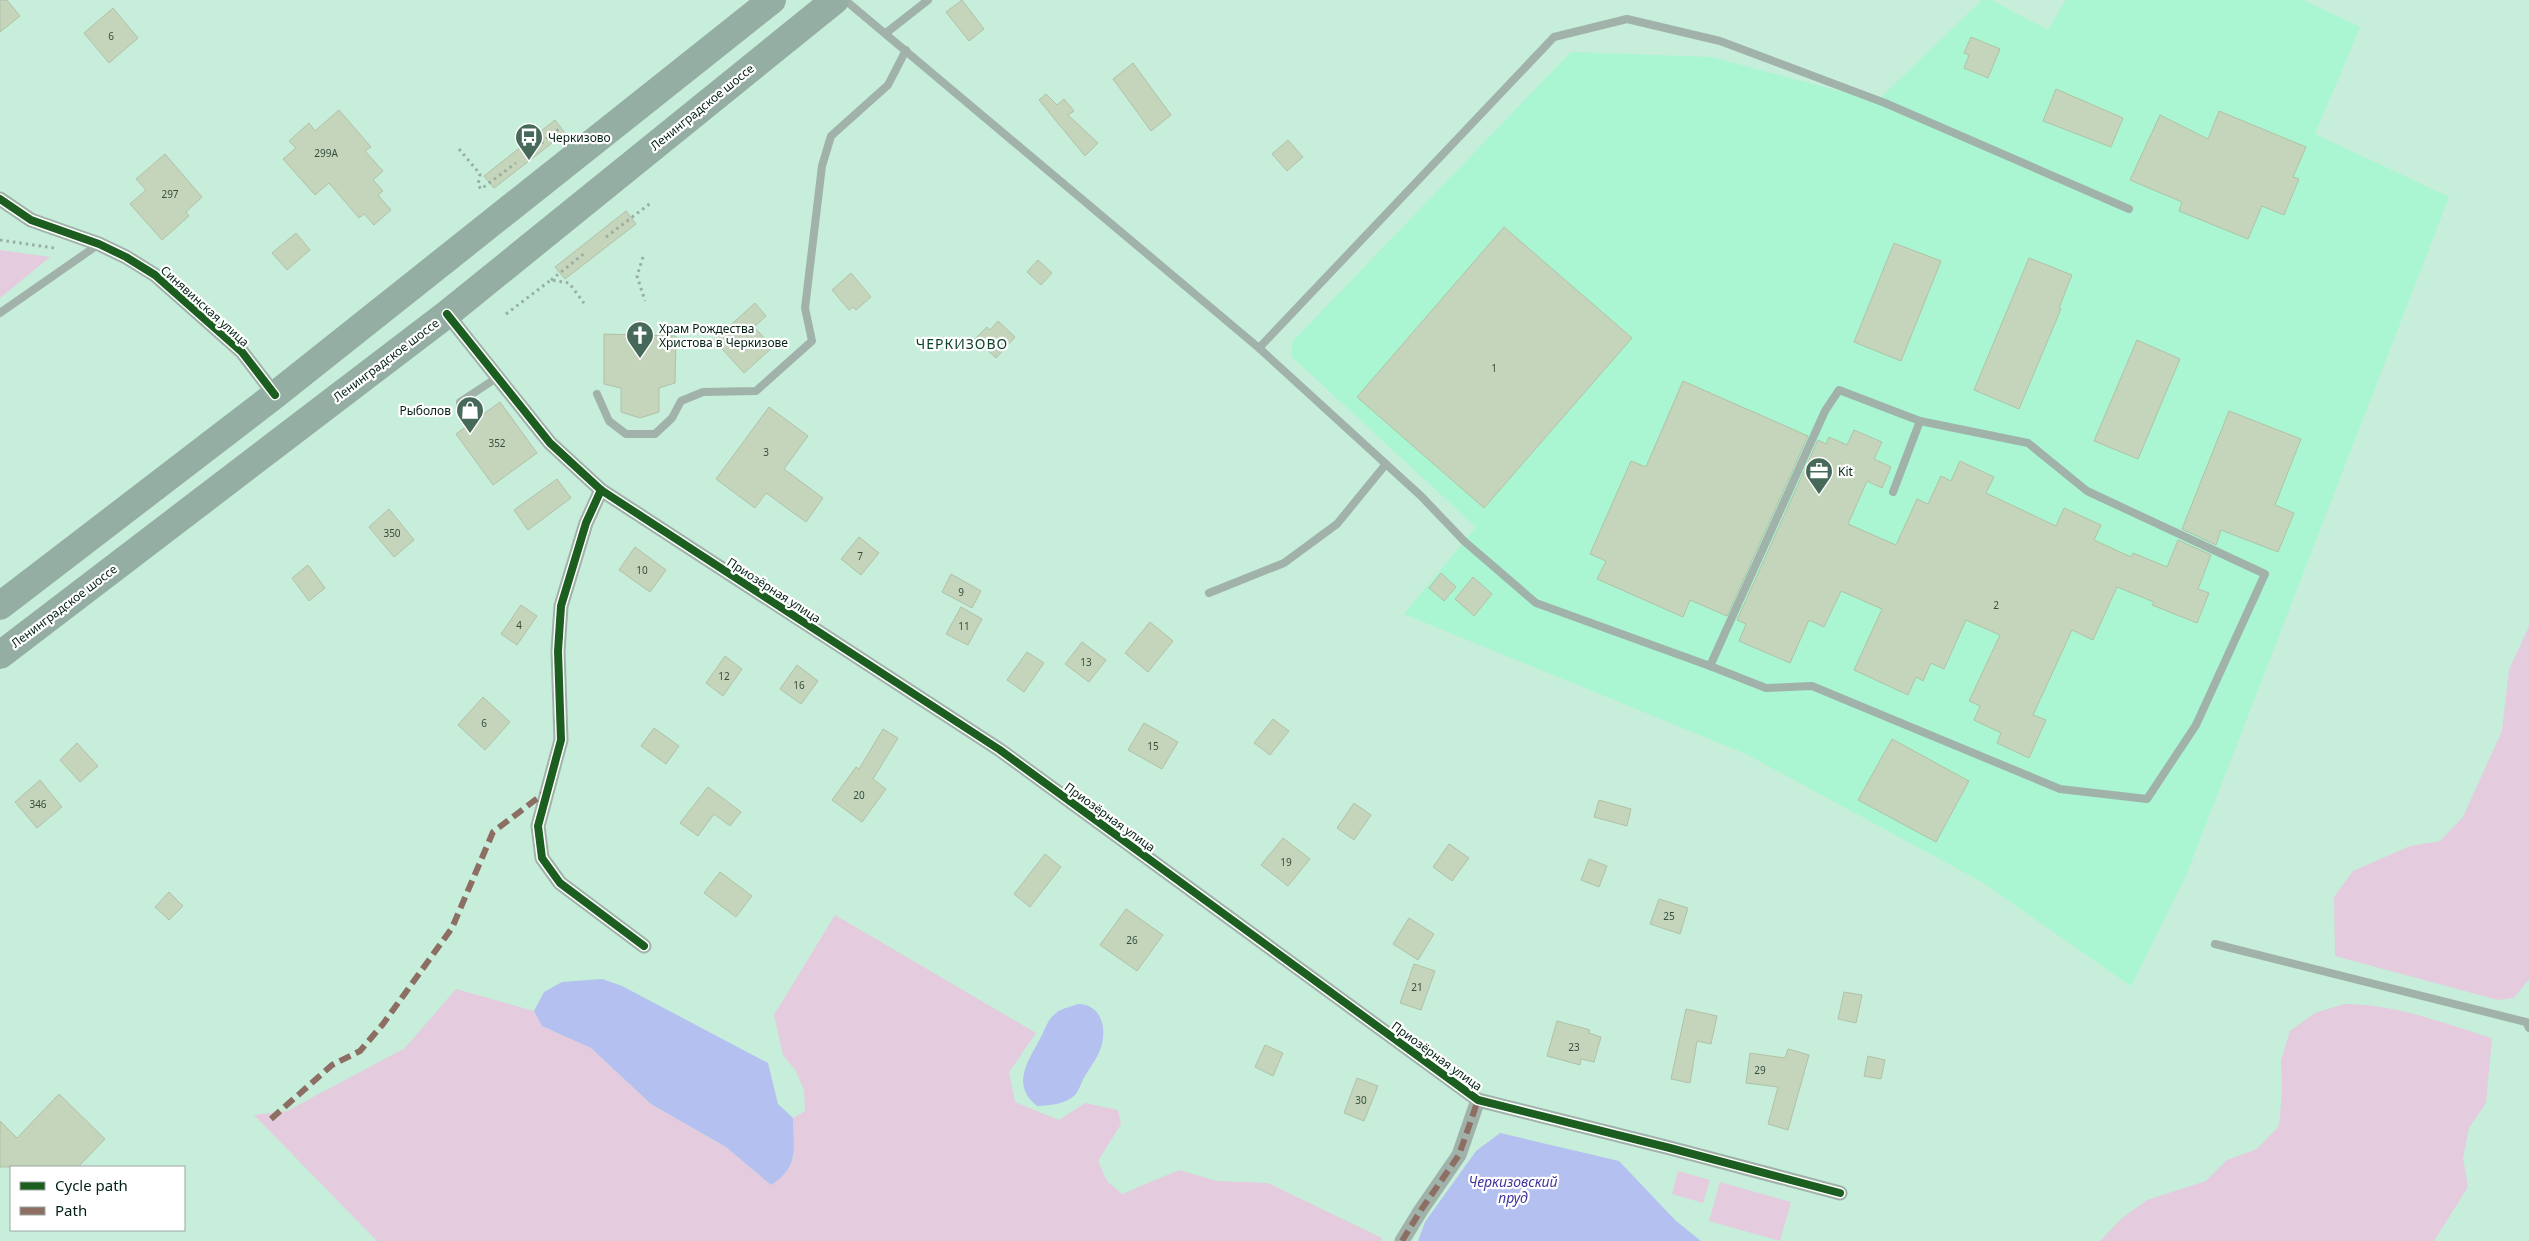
<svg xmlns="http://www.w3.org/2000/svg" width="2529" height="1241" viewBox="0 0 2529 1241" font-family="'Noto Sans',sans-serif">
  <style>
    .built { fill: #aaf6d2 }
    .green { fill: #e4cbdd }
    .water { fill: #b3c0f0 }
    .building { fill: #c5d5bb; stroke: #b1c1a7 }
    .lines { fill: none; stroke-linecap: round; stroke-linejoin: round }
    .path { stroke: #98ada3; stroke-width: 3; stroke-dasharray: 2.5 4; stroke-linecap: butt }
    .lane { stroke: #a1b2aa; stroke-width: 8 }
    .street { stroke: #a1b2aa; stroke-width: 15 }
    .highway { stroke: #95aea3; stroke-width: 28 }
    .quiet { stroke: #8d6e63; stroke-width: 6; stroke-dasharray: 12 6; stroke-linecap: butt }
    .cycleway-casing { stroke: #fff; stroke-width: 11 }
    .cycleway { stroke: #1b5e20; stroke-width: 8 }
    .labels { text-anchor: middle; dominant-baseline: central; stroke-width: 4.5; stroke-linejoin: round; paint-order: stroke }
    .number-label { font-size: 10px; fill: #344e3e }
    .street-label { font-size: 12px; fill: #032114; stroke: #fff }
    .poi-label { font-size: 12px; fill: #032114; stroke: #fff; text-anchor: start }
    .neighbourhood-label { font-size: 14px; letter-spacing: 1px; fill: #0c412c; stroke: #fff }
    .water-label { font-size: 14px; font-style: italic; fill: #41339f; stroke: #fff }
  </style>
  <rect width="100%" height="100%" fill="#c6eeda"/>
  <path class="built" d="M1982 0H1991L2048 30 2066 0H2303L2360 27 2315 134 2449 197 2187 873 2131 986 1982 882 1746 754 1404 614 1476 527 1292 357V342L1571 52 1711 57 1877 101Z"/>
  <g class="green">
    <path d="M0 250 50 257 0 298Z"/>
    <path d="M2529 626V979L2514 998 2498 1000 2335 956 2334 897 2353 871 2410 846 2440 841 2463 817 2502 731 2509 670Z"/>
    <path d="M835 915 1036 1033 1009 1072 1015 1102 1059 1120 1085 1103 1118 1110 1121 1124 1098 1161 1107 1181 1122 1194 1179 1170 1217 1181 1268 1183 1382 1238V1241H377L254 1115 287 1111 405 1048 456 989 534 1011 542 1026 591 1048 651 1104 726 1147 771 1185 793 1158V1118L805 1111 804 1090 796 1071 783 1055 774 1015Z"/>
    <path d="M2344 1004C2396 1004 2443 1023 2492 1038L2486 1103 2469 1128 2463 1158 2468 1187 2434 1241H2100L2121 1219 2147 1200 2206 1181 2227 1160 2257 1149 2279 1126 2282 1092 2281 1060 2290 1031 2315 1013Z"/>
    <path d="M1678 1171 1710 1180 1703 1203 1672 1194Z"/>
    <path d="M1720 1182 1791 1202 1780 1241 1709 1221Z"/>
  </g>
  <g class="water">
    <path d="M602 979 622 986 768 1063 778 1104 793 1118C793 1149 800 1166 771 1185L726 1147 651 1104 591 1048 542 1026 534 1011 544 992 562 982Z"/>
    <path d="M1078 1004C1102 1004 1108 1030 1100 1050 1097 1059 1090 1067 1085 1076 1081 1082 1079 1092 1074 1096 1063 1105 1050 1105 1037 1106 1011 1085 1027 1063 1040 1039 1045 1030 1047 1020 1056 1013 1062 1008 1071 1007 1078 1004Z"/>
    <path d="M1500 1133 1619 1161 1676 1221 1701 1241H1418L1425 1222 1476 1151Z"/>
  </g>
  <g class="building">
    <path d="M0 0H7L20 16 0 32Z"/>
    <path d="M962 0 984 29 969 41 946 12Z"/>
    <path d="M113 8 138 38 109 63 84 33Z"/>
    <path d="M1971 37 2000 49 1988 78 1964 68 1969 55 1964 53Z"/>
    <path d="M1133 63 1171 115 1151 131 1113 79Z"/>
    <path d="M2056 89 2123 118 2111 147 2043 121Z"/>
    <path d="M1046 94 1057 105 1064 99 1074 111 1068 115 1098 143 1085 156 1039 100Z"/>
    <path d="M339 110 371 147 365 151 383 171 373 180 383 191 378 195 391 210 374 225 364 214 359 218 329 183 315 195 283 159 296 148 289 141 309 123 315 131Z"/>
    <path d="M2219 111 2306 147 2293 177 2299 179 2284 215 2262 206 2248 239 2179 211 2182 202 2130 180 2160 115 2208 139Z"/>
    <path d="M555 120 565 133 494 188 484 176Z"/>
    <path d="M1288 140 1303 157 1287 171 1272 154Z"/>
    <path d="M165 154 202 197 186 212 189 216 162 240 130 204 146 190 136 179Z"/>
    <path d="M626 211 636 224 565 279 555 267Z"/>
    <path d="M1504 227 1632 338 1484 508 1357 397Z"/>
    <path d="M296 233 310 250 287 270 272 253Z"/>
    <path d="M1894 243 1941 261 1901 361 1854 342Z"/>
    <path d="M2029 258 2072 275 2059 308 2061 309 2019 409 1974 390Z"/>
    <path d="M1038 260 1052 273 1041 285 1027 272Z"/>
    <path d="M851 273 871 297 856 310 853 307 849 310 832 290Z"/>
    <path d="M755 303 766 316 754 327 773 347 744 373 714 340Z"/>
    <path d="M998 321 1015 337 996 358 975 339 987 327 990 330Z"/>
    <path d="M604 334 676 336 675 383 659 388V412L640 418 621 412V388L604 384Z"/>
    <path d="M2137 340 2180 359 2138 459 2094 441Z"/>
    <path d="M1683 381 1808 436 1727 616 1690 600 1683 617 1597 579 1606 561 1590 554 1631 461 1646 467Z"/>
    <path d="M500 402 537 453 493 485 456 434Z"/>
    <path d="M769 407 808 436 784 469 823 498 806 522 766 493 755 508 716 479Z"/>
    <path d="M2229 411 2301 439 2275 505 2294 513 2278 552 2221 530 2216 545 2182 529Z"/>
    <path d="M1854 430 1882 442 1874 459 1891 467 1882 488 1867 481 1848 524 1896 545 1917 499 1928 504 1941 476 1951 481 1960 461 1994 477 1986 493 2056 526 2064 508 2101 525 2094 540 2131 557 2133 553 2167 567 2178 540 2211 555 2198 589 2209 593 2197 623 2152 605 2154 602 2117 587 2093 640 2072 630 2033 715 2046 720 2029 758 1997 743 2001 733 1974 720 1980 706 1969 701 2000 635 1966 620 1944 669 1931 663 1923 681 1916 677 1908 695 1854 670 1882 609 1841 591 1824 627 1809 620 1790 663 1739 641 1746 624 1737 620 1818 440 1826 444 1829 437 1847 445Z"/>
    <path d="M557 479 571 498 528 530 514 510Z"/>
    <path d="M389 509 414 540 394 557 369 527Z"/>
    <path d="M859 537 879 553 861 575 841 559Z"/>
    <path d="M635 547 666 570 650 592 619 570Z"/>
    <path d="M308 565 325 588 309 601 292 578Z"/>
    <path d="M1441 573 1456 587 1444 601 1429 588Z"/>
    <path d="M951 574 981 591 972 608 942 592Z"/>
    <path d="M1473 577 1492 594 1474 616 1455 599Z"/>
    <path d="M521 605 537 616 517 645 501 634Z"/>
    <path d="M961 607 982 619 968 645 946 634Z"/>
    <path d="M1150 622 1173 641 1148 672 1125 653Z"/>
    <path d="M1082 642 1106 660 1089 682 1065 664Z"/>
    <path d="M1027 652 1044 663 1024 692 1007 680Z"/>
    <path d="M725 656 742 669 723 696 706 683Z"/>
    <path d="M797 665 818 681 801 704 780 689Z"/>
    <path d="M483 697 510 722 485 750 458 725Z"/>
    <path d="M1273 719 1289 731 1270 755 1254 743Z"/>
    <path d="M1144 723 1178 742 1162 769 1128 750Z"/>
    <path d="M654 728 679 746 666 764 641 746Z"/>
    <path d="M883 729 898 738 873 779 886 789 862 822 832 800 856 767 859 769Z"/>
    <path d="M1892 739 1969 781 1936 842 1858 800Z"/>
    <path d="M77 743 98 766 80 782 60 760Z"/>
    <path d="M40 780 62 807 37 828 15 802Z"/>
    <path d="M708 787 741 812 730 826 714 814 698 836 680 823Z"/>
    <path d="M1599 800 1631 809 1627 826 1594 817Z"/>
    <path d="M1354 803 1371 815 1354 840 1337 828Z"/>
    <path d="M1283 838 1310 859 1288 886 1261 865Z"/>
    <path d="M1449 844 1469 858 1452 881 1433 867Z"/>
    <path d="M1045 854 1061 867 1030 907 1014 894Z"/>
    <path d="M1589 859 1607 866 1599 887 1581 880Z"/>
    <path d="M720 872 752 896 736 917 704 893Z"/>
    <path d="M169 892 183 906 169 920 155 907Z"/>
    <path d="M1659 899 1688 908 1680 934 1650 924Z"/>
    <path d="M1126 909 1163 935 1137 971 1100 945Z"/>
    <path d="M1409 918 1434 934 1418 960 1393 944Z"/>
    <path d="M1414 964 1435 971 1421 1010 1400 1003Z"/>
    <path d="M1844 992 1862 995 1856 1023 1838 1019Z"/>
    <path d="M1686 1009 1717 1016 1711 1044 1697 1041 1690 1083 1671 1079Z"/>
    <path d="M1557 1021 1590 1030 1589 1033 1601 1037 1594 1062 1581 1059 1580 1065 1547 1056Z"/>
    <path d="M1265 1045 1283 1053 1273 1076 1255 1067Z"/>
    <path d="M1788 1049 1809 1055 1788 1130 1768 1124 1778 1087 1746 1083 1750 1053 1785 1058Z"/>
    <path d="M1868 1056 1885 1060 1881 1079 1864 1076Z"/>
    <path d="M1357 1078 1378 1086 1364 1121 1344 1113Z"/>
    <path d="M59 1094 105 1139 78 1167H0V1121L17 1138Z"/>
  </g>
  <g class="lines">
    <g class="path">
      <path d="M536 147 560 128"/>
      <path d="M459 149 480 174 478 185 481 189 516 163"/>
      <path d="M606 237 652 202"/>
      <path d="M0 240 54 248"/>
      <path d="M643 257 637 276 645 301"/>
      <path d="M551 280 586 252"/>
      <path d="M506 314 551 280 569 283 584 303"/>
    </g>
    <g class="lane">
      <path d="M845 0 1259 348 1421 496 1464 541 1536 603 1710 666 1766 688 1812 686 2060 789 2147 799 2196 725 2265 574 2087 491 2028 443 1920 421"/>
      <path d="M886 33 928 0"/>
      <path d="M0 313 99 244"/>
      <path d="M1259 348 1554 37 1627 19 1720 41 1885 103 2129 209"/>
      <path d="M597 394 609 421 626 434H655L672 418 681 401 703 392 756 391 812 341 805 308 822 166 831 136 888 85 906 50"/>
      <path d="M462 415 460 402 498 377"/>
      <path d="M1209 593 1284 563 1337 524 1386 464"/>
      <path d="M1710 666 1825 411 1839 390 1920 421 1893 492"/>
      <path d="M2215 944 2526 1022 2529 1028"/>
    </g>
    <g class="street">
      <path d="M0 199 31 220 99 244 126 257 155 275 242 352 275 395"/>
      <path d="M447 314 550 443 601 490 1000 750 1478 1100 1670 1148 1840 1193"/>
      <path d="M601 490 586 523 561 606 558 651 561 740 538 826 542 858 560 883 644 946"/>
      <path d="M1402 1241 1421 1210 1459 1155 1478 1100"/>
    </g>
    <g class="highway">
      <path d="M0 606 275 395 772 0"/>
      <path d="M0 655 447 314 835 0"/>
    </g>
    <g class="quiet">
      <path d="M271 1119 332 1065 360 1051 383 1024 452 928 493 832 547 791"/>
      <path d="M1402 1241 1421 1210 1459 1155 1478 1100"/>
    </g>
    <g class="cycleway-casing">
      <g id="cycleway">
        <path d="M0 199 31 220 99 244 126 257 155 275 242 352 275 395"/>
        <path d="M447 314 550 443 601 490 1000 750 1478 1100 1670 1148 1840 1193"/>
        <path d="M601 490 586 523 561 606 558 651 561 740 538 826 542 858 560 883 644 946"/>
      </g>
    </g>
    <use href="#cycleway" class="cycleway"/>
  </g>
  <defs>
    <g id="bus-pin" transform="scale(1.4375)"><path d="M0 17L-7.5 6A9.5 9.5 0 1 1 7.5 6Z" fill="#476959" stroke="#fff"/><path d="M-5-6H5V4H4V6H2V4H-2V6H-4V4H-5ZM-3.5-4V0h7V-4ZM-3.5 1.2v1.5H-2V1.2ZM2 1.2v1.5H3.5V1.2Z" fill="#fff"/></g>
    <g id="church-pin" transform="scale(1.4375)"><path d="M0 17L-7.5 6A9.5 9.5 0 1 1 7.5 6Z" fill="#476959" stroke="#fff"/><path d="M-1.2-6h2.4v3.5h3.3v2.4h-3.3V6h-2.4V-.1h-3.3v-2.4h3.3Z" fill="#fff"/></g>
    <g id="shop-pin" transform="scale(1.4375)"><path d="M0 17L-7.5 6A9.5 9.5 0 1 1 7.5 6Z" fill="#476959" stroke="#fff"/><path d="M-5-2.5h2.3a2.7 3.5 0 0 1 5.4 0H5L5.5 6h-11ZM-1.5-2.5h3a1.5 2.3 0 0 0-3 0Z" fill="#fff"/></g>
    <g id="office-pin" transform="scale(1.4375)"><path d="M0 17L-7.5 6A9.5 9.5 0 1 1 7.5 6Z" fill="#476959" stroke="#fff"/><path d="M-6-3h4V-5.5h4V-3h4V5H-6ZM-1-4.5V-3h2v-1.5ZM-6 0V1H6V0Z" fill="#fff"/></g>
  </defs>
  <g fill-rule="evenodd">
    <use href="#bus-pin" x="529" y="137"/>
    <use href="#church-pin" x="640" y="335"/>
    <use href="#shop-pin" x="470" y="410"/>
    <use href="#office-pin" x="1819" y="471"/>
  </g>
  <g class="labels">
    <g class="number-label">
      <text x="111" y="36">6</text>
      <text x="326" y="153">299А</text>
      <text x="170" y="194">297</text>
      <text x="1494" y="368">1</text>
      <text x="497" y="443">352</text>
      <text x="766" y="452">3</text>
      <text x="392" y="533">350</text>
      <text x="860" y="556">7</text>
      <text x="642" y="570">10</text>
      <text x="961" y="592">9</text>
      <text x="1996" y="605">2</text>
      <text x="519" y="625">4</text>
      <text x="964" y="626">11</text>
      <text x="1086" y="662">13</text>
      <text x="724" y="676">12</text>
      <text x="799" y="685">16</text>
      <text x="484" y="723">6</text>
      <text x="1153" y="746">15</text>
      <text x="859" y="795">20</text>
      <text x="38" y="804">346</text>
      <text x="1286" y="862">19</text>
      <text x="1669" y="916">25</text>
      <text x="1132" y="940">26</text>
      <text x="1417" y="987">21</text>
      <text x="1574" y="1047">23</text>
      <text x="1760" y="1070">29</text>
      <text x="1361" y="1100">30</text>
    </g>
    <g class="street-label">
      <text transform="translate(702 107) rotate(-39)">Ленинградское шоссе</text>
      <text transform="translate(205 306) rotate(42)">Синявинская улица</text>
      <text transform="translate(386 360) rotate(-37)">Ленинградское шоссе</text>
      <text transform="translate(774 590) rotate(33)">Приозёрная улица</text>
      <text transform="translate(64 606) rotate(-37)">Ленинградское шоссе</text>
      <text transform="translate(1110 817) rotate(36)">Приозёрная улица</text>
      <text transform="translate(1437 1056) rotate(36)">Приозёрная улица</text>
    </g>
    <g class="poi-label">
      <text x="548" y="137">Черкизово</text>
      <text x="659" y="328">Храм Рождества<tspan x="659" dy="14">Христова в Черкизове</tspan></text>
      <text x="451" y="410" text-anchor="end">Рыболов</text>
      <text x="1838" y="471">Kit</text>
    </g>
    <g class="neighbourhood-label">
      <text x="962" y="343">ЧЕРКИЗОВО</text>
    </g>
    <g class="water-label">
      <text x="1513" y="1181">Черкизовский<tspan x="1513" dy="16">пруд</tspan></text>
    </g>
  </g>
  <rect x="10" y="1166" width="175" height="65" fill="#ffffff" stroke="#9aa6a1"/>
  <rect x="20" y="1182" width="25" height="8" fill="#1b5e20" stroke="#9aa6a1"/>
  <text x="55" y="1191" font-size="15" fill="#032114">Cycle path</text>
  <rect x="20" y="1207" width="25" height="8" fill="#8d6e63" stroke="#9aa6a1"/>
  <text x="55" y="1216" font-size="15" fill="#032114">Path</text>
</svg>
